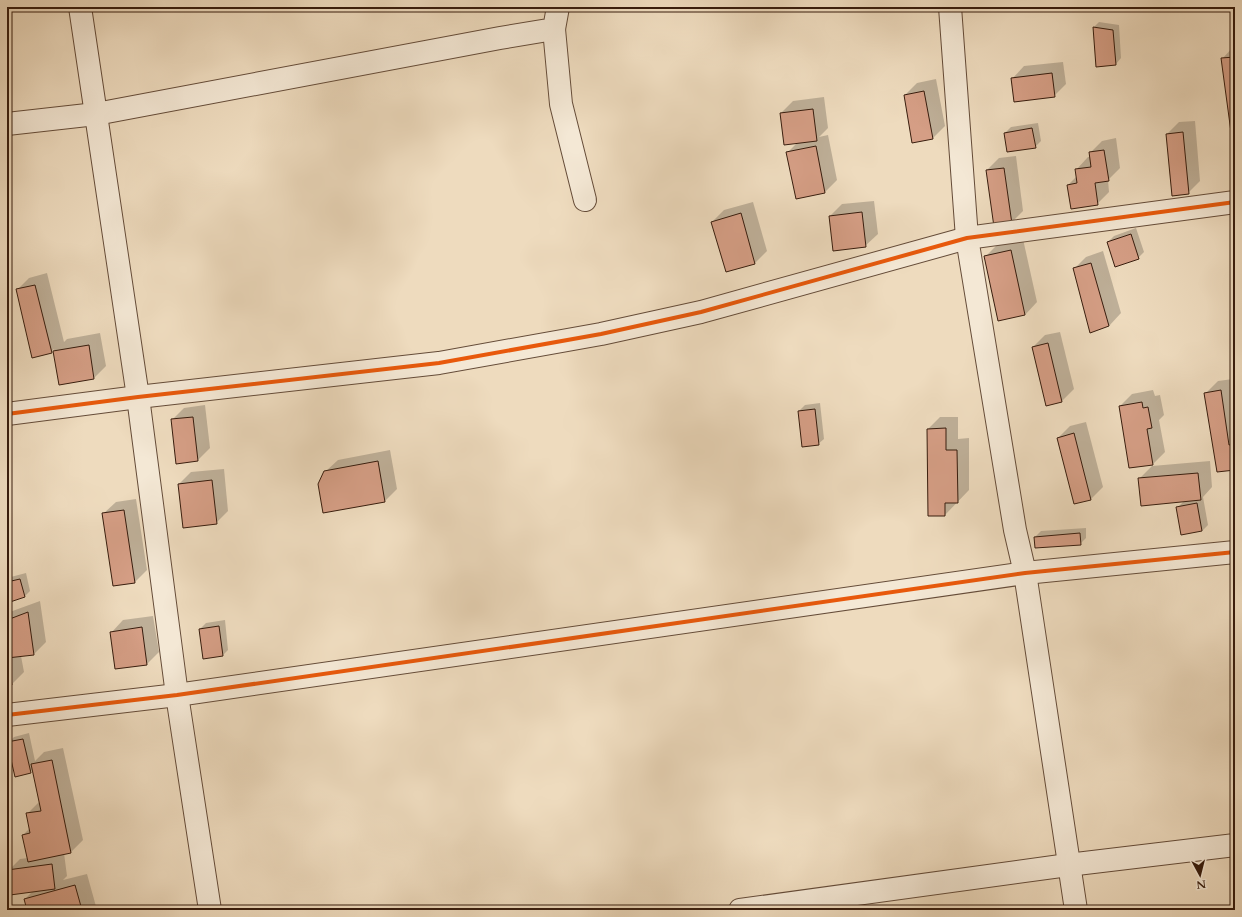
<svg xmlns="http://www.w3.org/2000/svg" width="1242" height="917" viewBox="0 0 1242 917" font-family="Cardo,serif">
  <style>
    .shadow { fill: #0003 }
    .building { fill: #d59e85; stroke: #371c0d }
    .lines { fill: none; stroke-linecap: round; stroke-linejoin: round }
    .street-casing { stroke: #654c39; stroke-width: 24 }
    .street { stroke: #f4e8d5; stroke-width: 22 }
    .cycleway-casing { stroke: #f4e8d5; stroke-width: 6 }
    .cycleway { stroke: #e8590c; stroke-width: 4 }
  </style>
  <rect width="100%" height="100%" fill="#eedbbe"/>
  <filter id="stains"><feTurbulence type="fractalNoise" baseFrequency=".005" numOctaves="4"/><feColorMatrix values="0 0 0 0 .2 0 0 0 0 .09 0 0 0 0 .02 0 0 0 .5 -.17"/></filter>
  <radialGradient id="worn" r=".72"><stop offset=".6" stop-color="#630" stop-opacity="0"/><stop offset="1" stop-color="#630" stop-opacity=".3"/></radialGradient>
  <g class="shadow">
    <path d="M1099 22 1119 25 1121 58 1116 64 1094 27Z"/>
    <path d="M1235 45V146L1222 59Z"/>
    <path d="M1063 62 1066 84 1054 96 1012 79 1024 66Z"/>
    <path d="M936 79 945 126 933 138 913 142 905 95 917 83Z"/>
    <path d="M824 97 828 128 819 137 828 135 837 180 825 192 787 153 798 142 781 113 793 101Z"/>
    <path d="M1195 121 1200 181 1188 193 1167 134 1179 122Z"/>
    <path d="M1038 123 1041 141 1035 147 1005 133 1011 127Z"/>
    <path d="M1116 138 1120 168 1108 180 1109 192 1097 204 1068 185 1077 176 1076 170 1088 157H1091L1090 153 1102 141Z"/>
    <path d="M1016 156 1023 211 1011 223 987 170 999 158Z"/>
    <path d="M874 201 878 234 865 246 830 216 842 204Z"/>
    <path d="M753 202 767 251 755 263 726 271 712 222 724 210Z"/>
    <path d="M1136 228 1144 252 1138 258 1108 242 1114 236Z"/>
    <path d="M1023 239 1037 302 1025 315 985 257 997 245Z"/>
    <path d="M1103 251 1121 313 1109 326 1074 269 1086 257Z"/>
    <path d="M47 273 64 342 67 339 100 333 106 366 94 378 60 383 54 349 51 352 17 290 29 278Z"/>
    <path d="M1060 332 1074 389 1062 401 1033 347 1045 335Z"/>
    <path d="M1233 379 1235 394V469L1206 393 1218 381Z"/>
    <path d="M1153 390 1155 396 1160 395 1164 415 1159 420 1165 452 1153 464 1120 406 1132 394Z"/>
    <path d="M820 403 824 439 818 444 799 411 805 405Z"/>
    <path d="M205 405 210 448 198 460 172 420 184 408Z"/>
    <path d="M940 417H958V439L969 438V490L945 515 928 429Z"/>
    <path d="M1086 422 1103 487 1091 499 1058 438 1070 426Z"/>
    <path d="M390 450 397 489 385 501 324 512 325 472 338 460Z"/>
    <path d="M1210 461 1212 487 1203 497 1208 525 1202 531 1177 508 1184 501 1140 478 1152 466Z"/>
    <path d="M224 469 228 511 216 523 179 484 191 472Z"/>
    <path d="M136 499 147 570 135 582 103 514 116 502Z"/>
    <path d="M1086 528V538L1080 544 1036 547 1035 537 1041 531Z"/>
    <path d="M26 573 30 591 24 597 7 602V578Z"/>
    <path d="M40 601 46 642 34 654 21 656 24 672 12 684 7 685V613Z"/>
    <path d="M153 616 159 652 147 664 111 633 123 620Z"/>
    <path d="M225 620 228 650 222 656 200 629 206 623Z"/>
    <path d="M29 733 35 761 44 752 63 748 83 840 71 852 64 853 67 876 63 880 87 874 97 910H28L25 899 33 891 8 871 20 859 28 858 23 835 30 828 27 814 39 802 33 769 30 772 8 743 14 737Z"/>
  </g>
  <g class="building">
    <path d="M1093 27 1113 30 1116 65 1096 67Z"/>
    <path d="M1235 57V147H1233L1221 58Z"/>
    <path d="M1052 73 1055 97 1014 102 1011 78Z"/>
    <path d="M924 91 933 139 912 143 904 95Z"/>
    <path d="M813 109 817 141 784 145 780 113Z"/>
    <path d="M1032 128 1036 148 1007 152 1004 133Z"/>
    <path d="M1183 132 1189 194 1172 196 1166 134Z"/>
    <path d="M816 146 825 193 796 199 786 152Z"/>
    <path d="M1104 150 1109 181 1095 183 1098 205 1071 209 1067 185 1077 183 1075 169 1091 167 1089 152Z"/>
    <path d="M1004 168 1012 224 994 227 986 170Z"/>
    <path d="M862 212 866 247 833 251 829 216Z"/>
    <path d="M741 213 755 264 726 272 711 222Z"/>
    <path d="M1131 234 1139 259 1115 267 1107 242Z"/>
    <path d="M1011 250 1025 315 998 321 984 256Z"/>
    <path d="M1091 263 1109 326 1090 333 1073 268Z"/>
    <path d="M35 285 52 353 32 358 16 289Z"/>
    <path d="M1048 343 1062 402 1046 406 1032 347Z"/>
    <path d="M89 345 94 379 59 385 53 351Z"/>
    <path d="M1221 390 1229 445 1235 444V470L1217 472 1204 393Z"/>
    <path d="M1142 402 1143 408 1148 407 1152 428 1147 429 1153 465 1129 468 1119 406Z"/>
    <path d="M815 409 819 445 802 447 798 411Z"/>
    <path d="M193 417 198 461 176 464 171 419Z"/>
    <path d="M946 428V450H957L958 503H945V516H928L927 429Z"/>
    <path d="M1074 433 1091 500 1074 504 1057 438Z"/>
    <path d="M378 461 385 502 323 513 318 484 324 471Z"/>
    <path d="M1198 473 1201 500 1141 506 1138 478Z"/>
    <path d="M212 480 217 524 183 528 178 484Z"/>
    <path d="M1197 503 1202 531 1181 535 1176 507Z"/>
    <path d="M124 510 135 583 113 586 102 513Z"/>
    <path d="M1080 533 1081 545 1035 548 1034 537Z"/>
    <path d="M20 579 25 597 7 603V582Z"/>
    <path d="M28 612 34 655 7 658V620Z"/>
    <path d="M219 626 223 656 203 659 199 629Z"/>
    <path d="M142 627 147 665 115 669 110 632Z"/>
    <path d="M9 667 12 685 7 686V668Z"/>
    <path d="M23 739 31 773 15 777 7 742Z"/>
    <path d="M52 760 71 853 28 862 22 835 30 833 26 813 41 811 31 764Z"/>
    <path d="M52 864 55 889 10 895 7 870Z"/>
    <path d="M75 885 82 910H27L24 899Z"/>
  </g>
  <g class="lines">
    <g class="street-casing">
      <g id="street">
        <path d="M80 7 138 397 177 695 210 910"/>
        <path d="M950 7 967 238 1015 530 1025 573 1076 910"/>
        <path d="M554 29 561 104 585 200"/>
        <path d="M7 124 96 114 500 38 554 29 558 7"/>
        <path d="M7 414 138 397 439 363 601 334 701 312 967 238 1235 202"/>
        <path d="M7 715 177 695 1025 573 1235 552"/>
        <path d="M740 910 1068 865 1235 845"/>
      </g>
    </g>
    <use href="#street" class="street"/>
    <g class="cycleway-casing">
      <g id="cycleway">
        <path d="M7 414 138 397 439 363 601 334 701 312 967 238 1235 202"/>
        <path d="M7 715 177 695 1025 573 1235 552"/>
      </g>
    </g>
    <use href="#cycleway" class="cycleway"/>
  </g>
  <rect width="1242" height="917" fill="none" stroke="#eedbbe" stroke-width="24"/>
  <rect x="8" y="8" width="1226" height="901" fill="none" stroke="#371c0d" stroke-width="2"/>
  <rect x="12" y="12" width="1218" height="893" fill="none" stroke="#371c0d"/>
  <g transform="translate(1200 875) rotate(173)" stroke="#f4e8d5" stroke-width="3" paint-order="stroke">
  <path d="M0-3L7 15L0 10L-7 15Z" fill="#371c0d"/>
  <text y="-6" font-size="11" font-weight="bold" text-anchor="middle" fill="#371c0d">N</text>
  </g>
  <rect width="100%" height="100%" filter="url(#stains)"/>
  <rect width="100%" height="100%" fill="url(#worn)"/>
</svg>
